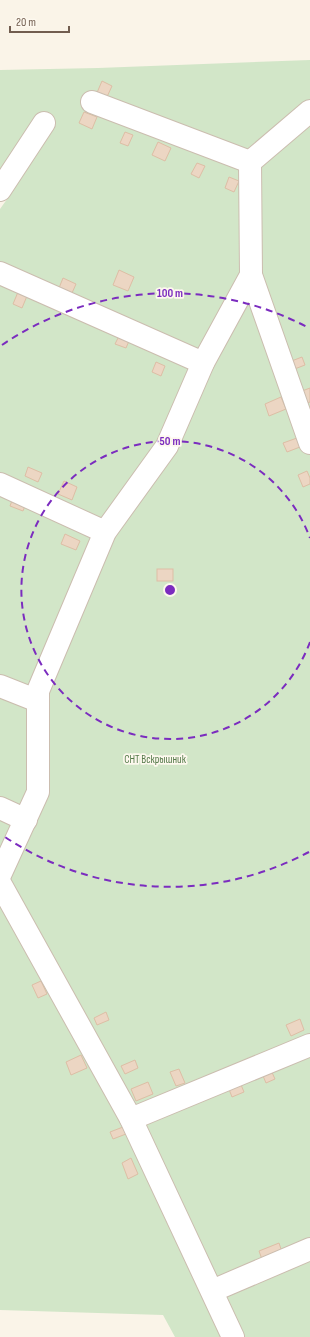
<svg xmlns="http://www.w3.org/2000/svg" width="310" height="1337" viewBox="0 0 310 1337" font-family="'Sofia Sans Condensed',sans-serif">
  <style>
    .green { fill: #d2e6c8 }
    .building { fill: #ecd6c3; stroke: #ddbea5 }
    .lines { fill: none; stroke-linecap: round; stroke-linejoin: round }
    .minor-casing { stroke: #cbbdaf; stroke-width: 24 }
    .minor { stroke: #fff; stroke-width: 22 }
    .ring { fill: none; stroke: #7b2cbf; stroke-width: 2; stroke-dasharray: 7 5 }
    .labels { text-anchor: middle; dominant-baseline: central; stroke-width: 3.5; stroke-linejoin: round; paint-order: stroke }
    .park-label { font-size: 11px; fill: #567b4b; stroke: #fdf8ee }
    .centre { fill: #7b2cbf; stroke: #fdf8ee; stroke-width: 2 }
    .ring-label { font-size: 12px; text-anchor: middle; font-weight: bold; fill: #7b2cbf; stroke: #fdf8ee; stroke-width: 3.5; stroke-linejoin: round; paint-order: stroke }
  </style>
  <rect width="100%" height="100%" fill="#faf4e8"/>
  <path class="green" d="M310 60V1337H175L163 1315 0 1310V209L10 195 0 186V70L98 68Z"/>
  <g class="building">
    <path d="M102 81 112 86 106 99 96 95Z"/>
    <path d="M84 112 97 117 92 129 79 123Z"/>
    <path d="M125 132 133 135 128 146 120 143Z"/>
    <path d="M158 142 171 148 165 161 152 155Z"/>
    <path d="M197 163 205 166 199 178 191 174Z"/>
    <path d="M229 177 239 181 234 192 225 188Z"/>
    <path d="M119 270 134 277 128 291 113 285Z"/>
    <path d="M63 278 76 284 72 293 59 288Z"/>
    <path d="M18 292 27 296 22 308 13 304Z"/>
    <path d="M119 336 129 341 126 348 115 344Z"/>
    <path d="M302 357 305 365 292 370 289 362Z"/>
    <path d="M156 362 165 366 161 376 152 372Z"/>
    <path d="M310 388V402L307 403 302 391Z"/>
    <path d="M281 397 286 409 269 416 265 404Z"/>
    <path d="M297 438 300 447 287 452 283 443Z"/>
    <path d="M28 467 42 473 38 482 25 476Z"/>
    <path d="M307 471 310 478V484L303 487 298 475Z"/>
    <path d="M64 481 77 487 72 500 58 494Z"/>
    <path d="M13 498 26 503 23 511 10 506Z"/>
    <path d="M65 534 80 541 76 550 61 544Z"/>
    <rect x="157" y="569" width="16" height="12"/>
    <path d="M41 981 47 994 38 998 32 985Z"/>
    <path d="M106 1012 109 1020 97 1025 94 1018Z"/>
    <path d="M300 1019 304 1030 291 1036 286 1025Z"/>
    <path d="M81 1055 87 1068 71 1075 66 1062Z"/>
    <path d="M135 1060 138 1068 125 1074 121 1066Z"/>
    <path d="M270 1068 275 1079 266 1083 261 1071Z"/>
    <path d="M179 1069 185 1083 176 1086 170 1072Z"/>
    <path d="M239 1080 244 1092 232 1097 227 1084Z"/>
    <path d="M148 1082 153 1094 136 1101 131 1089Z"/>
    <path d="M123 1127 126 1134 113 1139 110 1132Z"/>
    <path d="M131 1158 138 1174 128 1179 122 1163Z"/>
    <path d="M279 1243 283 1255 263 1262 259 1251Z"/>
  </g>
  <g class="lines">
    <g class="minor-casing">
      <g id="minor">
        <path d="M92 102 250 162"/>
        <path d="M0 190 44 123"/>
        <path d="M0 273 203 363"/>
        <path d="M251 275 310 443"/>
        <path d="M0 484 105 532"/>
        <path d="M0 686 38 701"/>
        <path d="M0 808 26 820"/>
        <path d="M0 875 38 792V691L105 532 167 446 203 363 251 275 250 162 310 111"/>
        <path d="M0 883 131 1119 233 1337"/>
        <path d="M131 1119 310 1045"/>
        <path d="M212 1291 310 1249"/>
      </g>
    </g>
    <use href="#minor" class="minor"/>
  </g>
  <g class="ring">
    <path d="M310 642A149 149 0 1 1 310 538"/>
    <path d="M309 852A297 297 0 0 1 2 835M2 345A297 297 0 0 1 309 328"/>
  </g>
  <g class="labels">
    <g class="park-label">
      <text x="155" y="759">СНТ Вскрышник</text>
    </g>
  </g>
  <circle cx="170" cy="590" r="6" class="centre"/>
  <g class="ring-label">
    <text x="170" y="297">100 m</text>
    <text x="170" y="445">50 m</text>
  </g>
  <path d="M10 26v6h59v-6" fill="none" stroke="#715d4f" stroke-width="2"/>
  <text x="16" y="26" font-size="12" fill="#715d4f" stroke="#fdf8ee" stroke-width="3" paint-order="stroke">20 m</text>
</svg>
